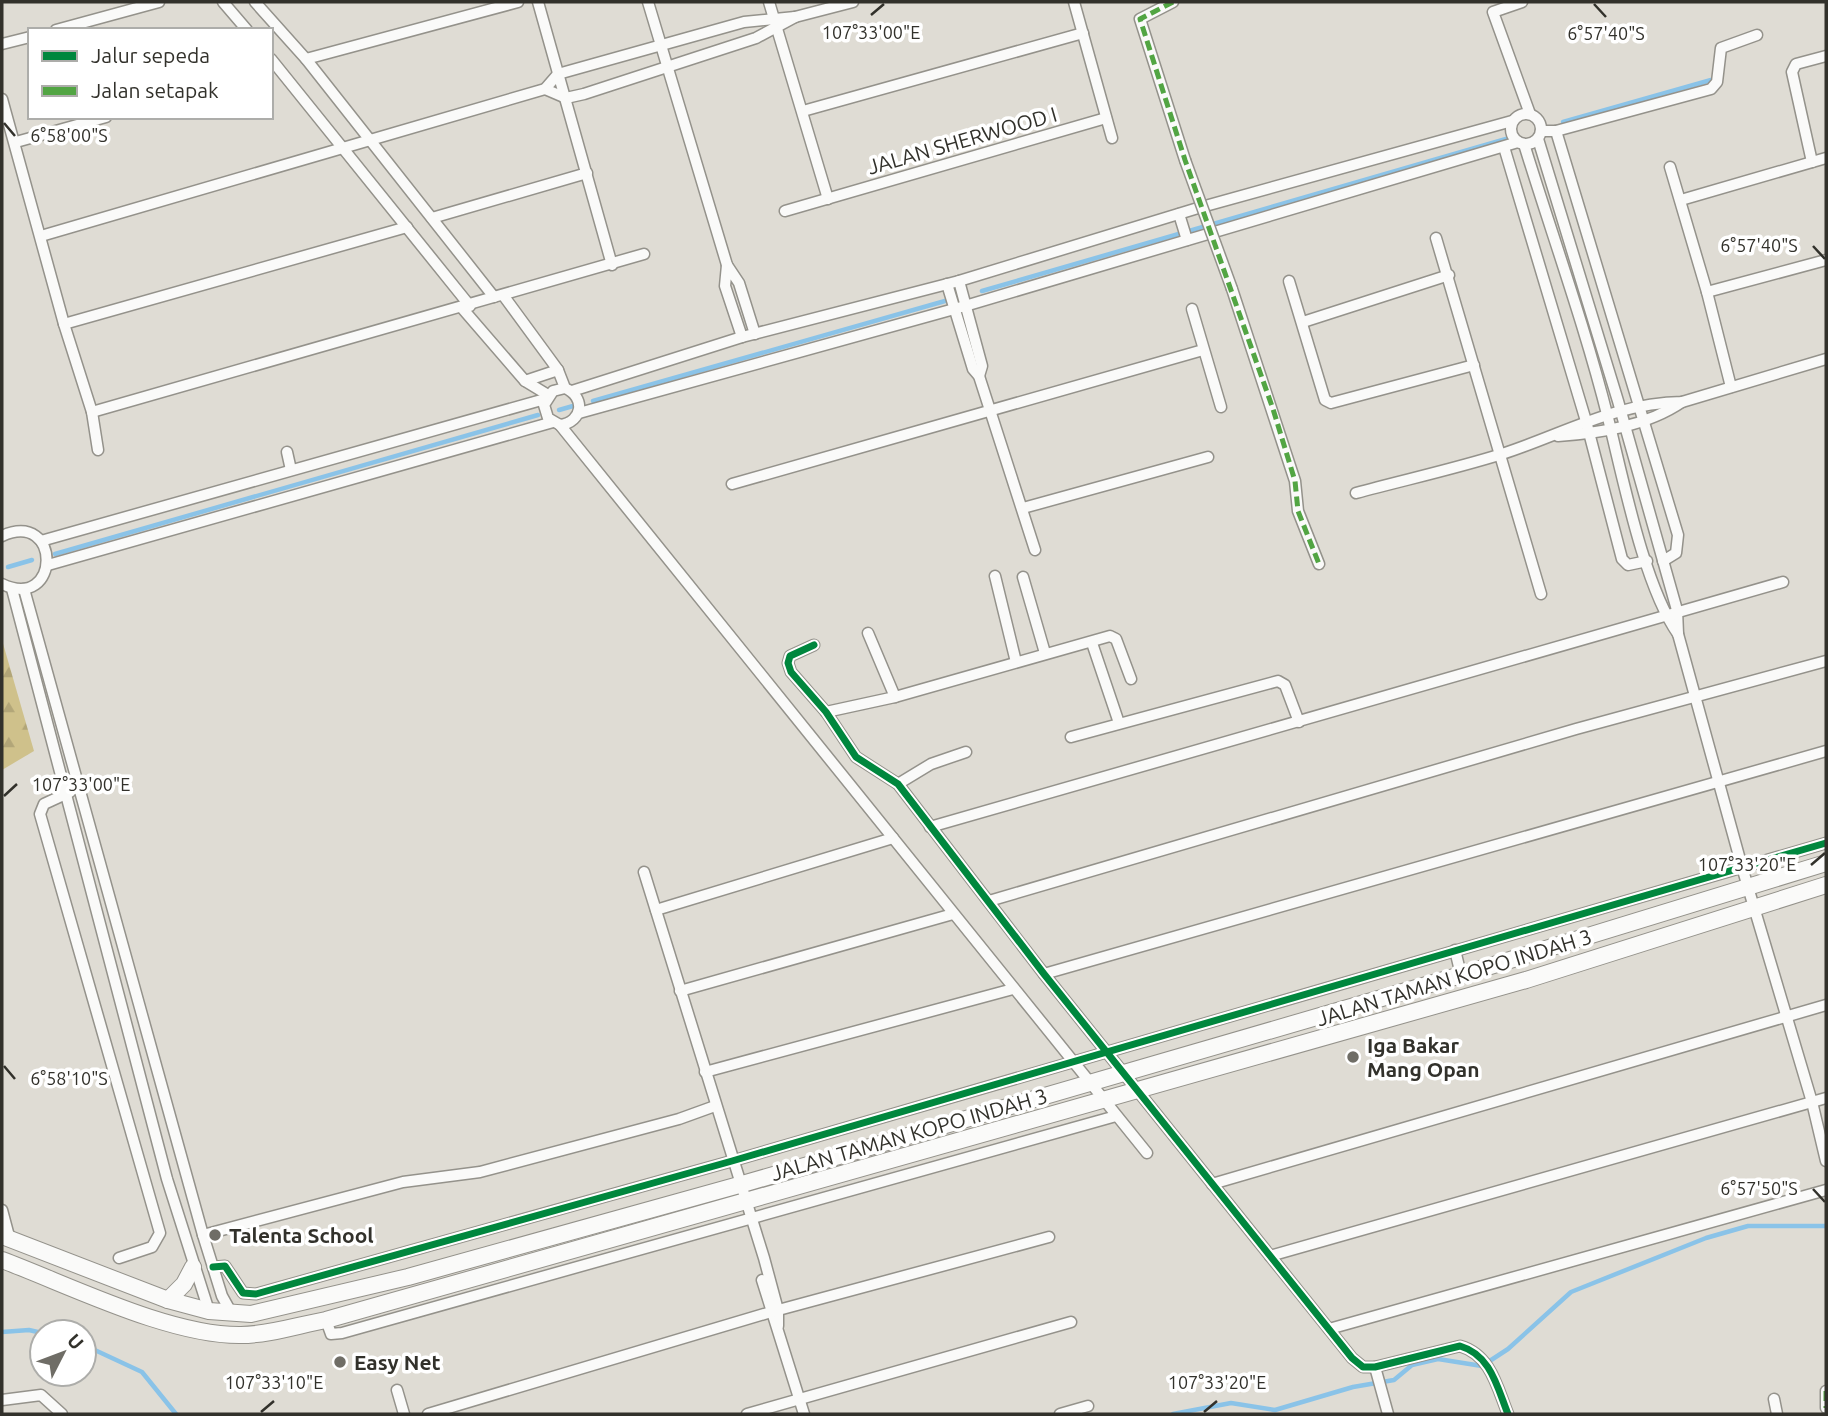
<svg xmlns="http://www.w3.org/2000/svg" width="1828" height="1416" viewBox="0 0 1828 1416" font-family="Ubuntu,sans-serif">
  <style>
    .forest { fill: url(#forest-firs) }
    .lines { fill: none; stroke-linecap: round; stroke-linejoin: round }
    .stream { stroke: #8ac3e8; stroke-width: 4.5 }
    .minor-casing { stroke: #94928b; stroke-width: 13 }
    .secondary-casing { stroke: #94928b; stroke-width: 18 }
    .minor { stroke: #fafaf9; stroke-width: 10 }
    .secondary { stroke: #fafaf9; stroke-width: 16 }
    .minor-bridge-casing { stroke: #94928b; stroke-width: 13; stroke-linecap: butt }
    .minor-bridge { stroke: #fafaf9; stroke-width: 10 }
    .quiet { stroke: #52a543; stroke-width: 5; stroke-dasharray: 10 5; stroke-linecap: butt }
    .cycleway-casing { stroke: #fff; stroke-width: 11 }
    .cycleway { stroke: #00873e; stroke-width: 7 }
    .ticks { fill: none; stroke: #32312b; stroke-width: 2.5 }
    .poi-dot { fill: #6f6d66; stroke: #fff; stroke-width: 2.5 }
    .labels { text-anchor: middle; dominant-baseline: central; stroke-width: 7; stroke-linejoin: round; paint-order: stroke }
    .street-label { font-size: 21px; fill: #32312b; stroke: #fff }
    .poi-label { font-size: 21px; font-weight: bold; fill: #32312b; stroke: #fff; text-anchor: start }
    .ticks-label { font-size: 18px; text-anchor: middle; fill: #32312b; stroke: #fff; stroke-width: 7; stroke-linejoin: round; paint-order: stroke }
  </style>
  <defs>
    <pattern id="forest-firs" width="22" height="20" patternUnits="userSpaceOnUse" patternTransform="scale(1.75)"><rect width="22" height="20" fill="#cfc18b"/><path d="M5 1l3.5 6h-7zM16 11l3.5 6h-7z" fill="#b2a678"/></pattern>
  </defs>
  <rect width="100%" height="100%" fill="#dfdcd4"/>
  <path class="forest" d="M2 640 34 751 2 770Z"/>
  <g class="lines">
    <g class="stream">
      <path d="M1563 122 1711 80"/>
      <path d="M982 291 1506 139"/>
      <path d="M593 401 945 301"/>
      <path d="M559 410 573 406"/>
      <path d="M55 554 538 415"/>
      <path d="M8 567 32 560"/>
      <path d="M2 1332 29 1330 42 1333"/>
      <path d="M84 1345 142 1372 176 1414"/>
      <path d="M1173 1414 1231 1403 1275 1410 1353 1387 1394 1380 1412 1365 1438 1359 1482 1366 1508 1349 1571 1292 1706 1238 1748 1226H1826"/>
    </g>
    <g class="minor-casing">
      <g id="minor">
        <path d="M223 2 247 30"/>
        <path d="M255 2 306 59 494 297"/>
        <path d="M538 2 612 265"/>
        <path d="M648 2 727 265"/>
        <path d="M769 2 828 199"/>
        <path d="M1074 2 1112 138"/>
        <path d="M1173 2 1140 19 1185 160"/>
        <path d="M1522 2 1493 12 1530 114"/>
        <path d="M56 30 159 2"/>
        <path d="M2 44 30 37"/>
        <path d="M271 59 470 306"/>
        <path d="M306 59 518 2"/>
        <path d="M545 89 566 98 584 94 756 38 795 17 853 2"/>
        <path d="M2 99 64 324 92 412 98 450"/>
        <path d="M803 111 1083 33"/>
        <circle cx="1526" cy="129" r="15"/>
        <path d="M1541 131H1556L1711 89 1717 82 1721 48 1757 35"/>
        <path d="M1556 131 1678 535 1676 553 1663 561"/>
        <path d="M1538 139 1618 401 1677 610 1678 634 1742 867 1812 1102 1826 1161"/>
        <path d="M16 142 106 117"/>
        <path d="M1524 144C1552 235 1585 326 1608 418 1623 478 1644 586 1678 634"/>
        <path d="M1504 147 1586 421 1622 559 1628 565 1647 561"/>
        <path d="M1812 162 1792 72 1796 64 1826 56"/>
        <path d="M1670 167 1707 292 1731 387"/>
        <path d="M1681 200 1826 158"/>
        <path d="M785 211 1106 118"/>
        <path d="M1179 214 1187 240"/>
        <path d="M432 218 587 173"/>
        <path d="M41 236 545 89 558 74 744 22 795 17"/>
        <path d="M1436 238 1541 594"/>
        <path d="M959 281 982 366 979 376"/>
        <path d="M1289 281 1325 400 1331 403 1474 365"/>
        <path d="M947 284 973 369 979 376 1035 550"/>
        <path d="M1232 289 1295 481 1298 511 1319 564"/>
        <path d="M1707 292 1826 260"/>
        <path d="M503 295 558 370 565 388C586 397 583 422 560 425L548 418 544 405 553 391 565 388"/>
        <path d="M462 308 525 381 548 395"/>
        <path d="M1192 309 1221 407"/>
        <path d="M1303 322 1449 275"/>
        <path d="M64 324 407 227"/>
        <path d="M742 337 725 286 727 265 739 283 755 334"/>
        <path d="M525 381 558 370"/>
        <path d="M572 391 742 337 959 281 1198 208 1512 121"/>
        <path d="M92 412 644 254"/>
        <path d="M579 413 965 306 1518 142"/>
        <path d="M560 425 1147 1153"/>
        <path d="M1558 436C1600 433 1647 426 1682 402"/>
        <path d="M287 452 291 470"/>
        <path d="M732 484 1203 350"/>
        <path d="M1356 493C1404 480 1454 469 1502 454 1561 435 1618 402 1682 402L1826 359"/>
        <path d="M1023 508 1208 457"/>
        <path d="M2 536C62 509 61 612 2 584"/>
        <path d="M41 541 545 399"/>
        <path d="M48 565 553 422"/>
        <path d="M995 576 1016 662"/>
        <path d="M1023 577 1045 653"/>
        <path d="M12 589 167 1179 209 1311"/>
        <path d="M24 589 203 1235 222 1296 232 1314"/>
        <path d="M868 633 895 697"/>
        <path d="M1092 643 1119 723"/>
        <path d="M814 645 790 656 788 663 791 672 826 712 856 757 898 784 1044 974 1352 1358 1363 1367H1375L1460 1346C1491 1355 1497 1387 1508 1414"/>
        <path d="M826 712 895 697 1110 636 1116 639 1131 679"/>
        <path d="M1071 737 1278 681 1285 685 1299 722"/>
        <path d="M898 784 931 764 966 752"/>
        <path d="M70 792 44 804 40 814 160 1233 152 1247 119 1258"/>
        <path d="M930 827 1783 582"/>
        <path d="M644 872 764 1258 778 1310V1326"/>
        <path d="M989 901 1576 729 1826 661"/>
        <path d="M656 910 893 838"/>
        <path d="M1455 950 1461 975"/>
        <path d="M1044 974 1826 751"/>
        <path d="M680 991 953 914"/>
        <path d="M705 1072 1013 989"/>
        <path d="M1212 1184 1826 1005"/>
        <path d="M2 1210 10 1240"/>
        <path d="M203 1235 403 1182 480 1172 679 1119 715 1106"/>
        <path d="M1270 1256 1826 1098"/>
        <path d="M213 1267 225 1266 243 1293 256 1294 732 1161 1826 843"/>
        <path d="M762 1280 804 1414"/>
        <path d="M326 1320 331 1334 342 1333 1116 1116"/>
        <path d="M1329 1329 1826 1190"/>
        <path d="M1375 1367 1388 1414"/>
        <path d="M397 1390 404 1414"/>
        <path d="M1826 1391V1408"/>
        <path d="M1774 1399 1777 1414"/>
        <path d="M2 1400 41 1395 62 1414"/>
        <path d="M428 1414 771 1312 1049 1237"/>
        <path d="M747 1414 1071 1322"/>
        <path d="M1060 1414 1088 1406"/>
      </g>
    </g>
    <g class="secondary-casing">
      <g id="secondary">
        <path d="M2 1236 168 1300 209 1311 251 1314 408 1277 739 1185 1461 975 1826 863"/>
        <path d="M2 1260C69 1285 170 1336 241 1335 268 1335 299 1325 326 1320L1526 980 1826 885"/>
        <path d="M168 1300 184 1284 193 1267"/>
      </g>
    </g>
    <use href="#minor" class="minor"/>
    <use href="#secondary" class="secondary"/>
    <g class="minor-bridge-casing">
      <path id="minor-bridge" d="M1185 160 1232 289"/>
    </g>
    <use href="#minor-bridge" class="minor-bridge"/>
    <g class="quiet">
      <path d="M1173 2 1140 19 1185 160 1273 409 1295 481 1298 511 1319 564"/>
      <path d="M1826 1391V1408"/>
    </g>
    <g class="cycleway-casing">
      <g id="cycleway">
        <path d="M814 645 790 656 788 663 791 672 826 712 856 757 898 784 1044 974 1352 1358 1363 1367H1375L1460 1346C1491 1355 1497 1387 1508 1414"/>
        <path d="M213 1267 225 1266 243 1293 256 1294 732 1161 1826 843"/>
      </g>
    </g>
    <use href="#cycleway" class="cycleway"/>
  </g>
  <path class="ticks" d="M1594 4 1606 17M871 15 884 4M4 123 15 136M1813 246 1825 259M4 796 17 784M1811 865 1825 853M4 1066 15 1079M1813 1189 1825 1202M261 1412 274 1401M1204 1412 1217 1401"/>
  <g class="poi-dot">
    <circle cx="1353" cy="1057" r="7"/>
    <circle cx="215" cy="1235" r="7"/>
    <circle cx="340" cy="1362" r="7"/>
  </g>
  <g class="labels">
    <g class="street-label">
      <text transform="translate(962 140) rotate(-16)">JALAN SHERWOOD I</text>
      <text transform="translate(1454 977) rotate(-17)">JALAN TAMAN KOPO INDAH 3</text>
      <text transform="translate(909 1134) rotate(-16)">JALAN TAMAN KOPO INDAH 3</text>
    </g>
    <g class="poi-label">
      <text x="1367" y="1045">Iga Bakar<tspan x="1367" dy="24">Mang Opan</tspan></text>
      <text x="229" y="1235">Talenta School</text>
      <text x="354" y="1362">Easy Net</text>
    </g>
  </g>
  <g class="ticks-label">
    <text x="871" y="39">107°33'00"E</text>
    <text x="1606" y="40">6°57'40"S</text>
    <text x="69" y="142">6°58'00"S</text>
    <text x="1759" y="252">6°57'40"S</text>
    <text x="81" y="791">107°33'00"E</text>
    <text x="1747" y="871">107°33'20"E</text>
    <text x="69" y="1085">6°58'10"S</text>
    <text x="1759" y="1195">6°57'50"S</text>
    <text x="274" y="1389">107°33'10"E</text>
    <text x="1217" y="1389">107°33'20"E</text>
  </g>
  <rect width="1828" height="1416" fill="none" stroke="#32312b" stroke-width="7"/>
  <rect x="28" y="28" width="245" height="91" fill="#ffffff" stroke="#adadaa" stroke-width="2"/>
  <rect x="42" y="51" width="35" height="10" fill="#00873e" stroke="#adadaa" stroke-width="2"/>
  <text x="91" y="63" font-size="21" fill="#32312b">Jalur sepeda</text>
  <rect x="42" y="86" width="35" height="10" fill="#52a543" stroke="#adadaa" stroke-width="2"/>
  <text x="91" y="98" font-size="21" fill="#32312b">Jalan setapak</text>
  <g transform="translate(63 1353) rotate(48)"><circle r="33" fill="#ffffff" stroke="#adadaa" stroke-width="2"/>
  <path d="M0-5L12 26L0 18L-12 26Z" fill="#6f6d66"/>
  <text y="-10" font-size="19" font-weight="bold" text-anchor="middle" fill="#32312b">U</text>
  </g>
</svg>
